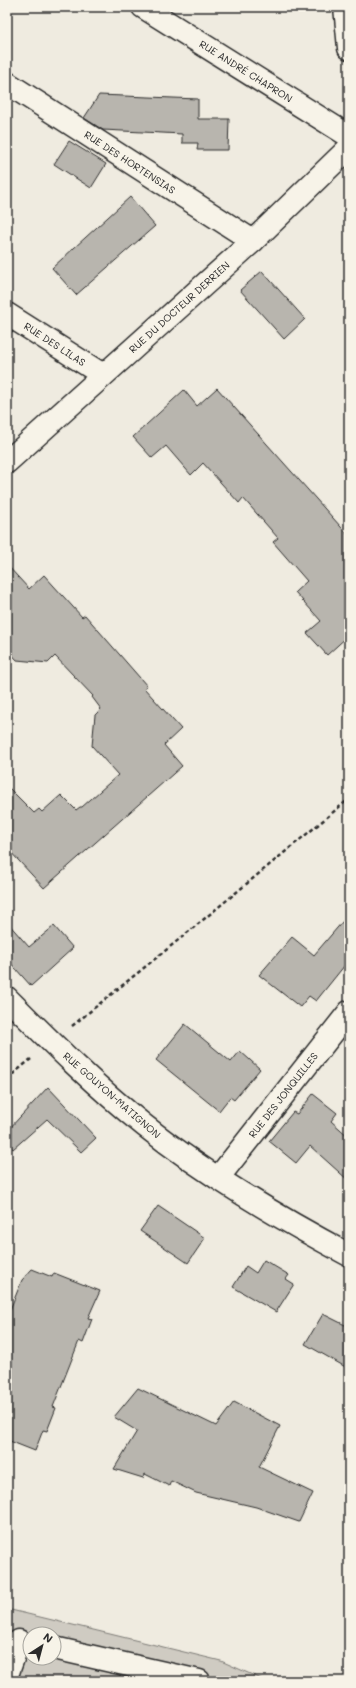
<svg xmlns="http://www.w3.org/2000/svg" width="356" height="1688" viewBox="0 0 356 1688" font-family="Mali,sans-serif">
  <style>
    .green { fill: #cfcbc2; stroke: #7d7b76; fill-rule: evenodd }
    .building { fill: #b8b5ae; stroke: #2b2b2b }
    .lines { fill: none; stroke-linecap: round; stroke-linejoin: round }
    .minor-casing { stroke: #2b2b2b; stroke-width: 25 }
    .major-casing { stroke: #2b2b2b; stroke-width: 25 }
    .path { stroke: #2b2b2b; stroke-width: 2.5; stroke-dasharray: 4 3; stroke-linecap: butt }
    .minor { stroke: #f7f3e8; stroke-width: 22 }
    .major { stroke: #f7f3e8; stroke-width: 22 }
    .labels { text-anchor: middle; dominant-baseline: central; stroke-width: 3; stroke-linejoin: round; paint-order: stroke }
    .street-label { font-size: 10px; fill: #2b2b2b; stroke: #f7f3e8 }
  </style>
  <rect width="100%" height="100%" fill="#efebe0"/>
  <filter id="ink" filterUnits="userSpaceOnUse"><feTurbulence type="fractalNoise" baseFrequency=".025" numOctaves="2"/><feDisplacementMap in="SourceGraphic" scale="8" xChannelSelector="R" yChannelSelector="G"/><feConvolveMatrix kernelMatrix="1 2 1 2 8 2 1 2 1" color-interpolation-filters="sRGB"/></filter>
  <g filter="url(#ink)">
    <path class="green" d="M7 1609 221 1661 266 1681H7ZM30 1634H54V1658H30Z"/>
    <g class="building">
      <path d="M99 95 198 99V119H229L228 150H197L198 143H182V134L103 130 84 118Z"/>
      <path d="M69 141 106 164 91 188 54 164Z"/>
      <path d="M130 197 155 226 76 295 52 268Z"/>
      <path d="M262 271 305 319 284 339 240 290Z"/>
      <path d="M217 388 349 536V635L327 655 307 633 321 621 295 592 307 581 273 542 278 538 243 498 239 503 203 463 191 475 166 446 152 458 133 437 184 390 197 406Z"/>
      <path d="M7 565 29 589 44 575 82 617 85 615 147 686 144 688 181 729 164 745 182 766 44 888 7 848V786L34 813 39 809 42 812 61 795 76 810 80 807H82L118 775 92 746 95 715 101 709 92 697 93 696 55 656 48 663 17 660 7 649Z"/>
      <path d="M349 914V960L316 1001 309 996 300 1007 259 975 292 937 314 955Z"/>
      <path d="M7 922 29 947 54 926 73 948 31 986 7 959Z"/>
      <path d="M185 1024 231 1062 240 1051 260 1069 234 1100 230 1097 219 1111 156 1060Z"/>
      <path d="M48 1087 96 1138 81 1152 47 1119 13 1149 7 1144V1131Z"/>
      <path d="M313 1094 337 1113 331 1121 349 1137V1181L310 1146 296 1163 269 1141 293 1112 297 1114Z"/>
      <path d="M158 1206 205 1238 188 1263 140 1231Z"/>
      <path d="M264 1260 289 1275 286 1279 294 1284 276 1312 233 1287 246 1266 256 1273Z"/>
      <path d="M32 1269 52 1277 54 1273 100 1291 88 1318 92 1319 83 1343 79 1341 53 1407 56 1408 47 1431 43 1430 35 1451 7 1440V1317L22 1280Z"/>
      <path d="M323 1314 349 1327V1369L305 1344Z"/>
      <path d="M138 1388 216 1426 234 1402 280 1426 259 1467 313 1493 299 1522 256 1507 196 1493 171 1481 169 1486 145 1474 143 1478 114 1469 137 1431 114 1417Z"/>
    </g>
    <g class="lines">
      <g class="minor-casing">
        <g id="minor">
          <path d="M143 7 349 136"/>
          <path d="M345 7 349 48"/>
          <path d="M7 83 253 241"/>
          <path d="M7 314 103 375"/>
          <path d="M7 462 253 241 349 148"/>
          <path d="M218 1178 349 1012"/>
          <path d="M54 1648 199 1681"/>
          <path d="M7 1675 19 1641"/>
        </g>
      </g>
      <g class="major-casing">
        <path id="major" d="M7 998C51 1042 96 1087 145 1126 208 1176 278 1217 349 1255"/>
      </g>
      <g class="path">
        <path d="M72 1026 192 929 349 799"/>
        <path d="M7 1079 31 1059"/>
      </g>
      <use href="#minor" class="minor"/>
      <use href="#major" class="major"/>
    </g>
  </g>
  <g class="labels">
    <g class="street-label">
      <text transform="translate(246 71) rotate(32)">RUE ANDRÉ CHAPRON</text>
      <text transform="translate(130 162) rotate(33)">RUE DES HORTENSIAS</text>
      <text transform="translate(179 307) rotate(-42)">RUE DU DOCTEUR DERRIEN</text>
      <text transform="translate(55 344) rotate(33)">RUE DES LILAS</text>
      <text transform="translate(112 1095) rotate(41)">RUE GOUYON-MATIGNON</text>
      <text transform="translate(283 1095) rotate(-52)">RUE DES JONQUILLES</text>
    </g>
  </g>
  <rect width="356" height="1688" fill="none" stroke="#f7f3e8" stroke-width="24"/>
  <rect x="12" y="12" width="332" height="1664" fill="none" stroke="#2b2b2b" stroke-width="1.5" filter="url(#ink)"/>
  <g transform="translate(42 1646) rotate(36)"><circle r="19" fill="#f7f3e8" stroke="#a5a39c"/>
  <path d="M0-3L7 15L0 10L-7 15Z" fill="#2b2b2b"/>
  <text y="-6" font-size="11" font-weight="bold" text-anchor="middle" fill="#2b2b2b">N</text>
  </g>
</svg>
